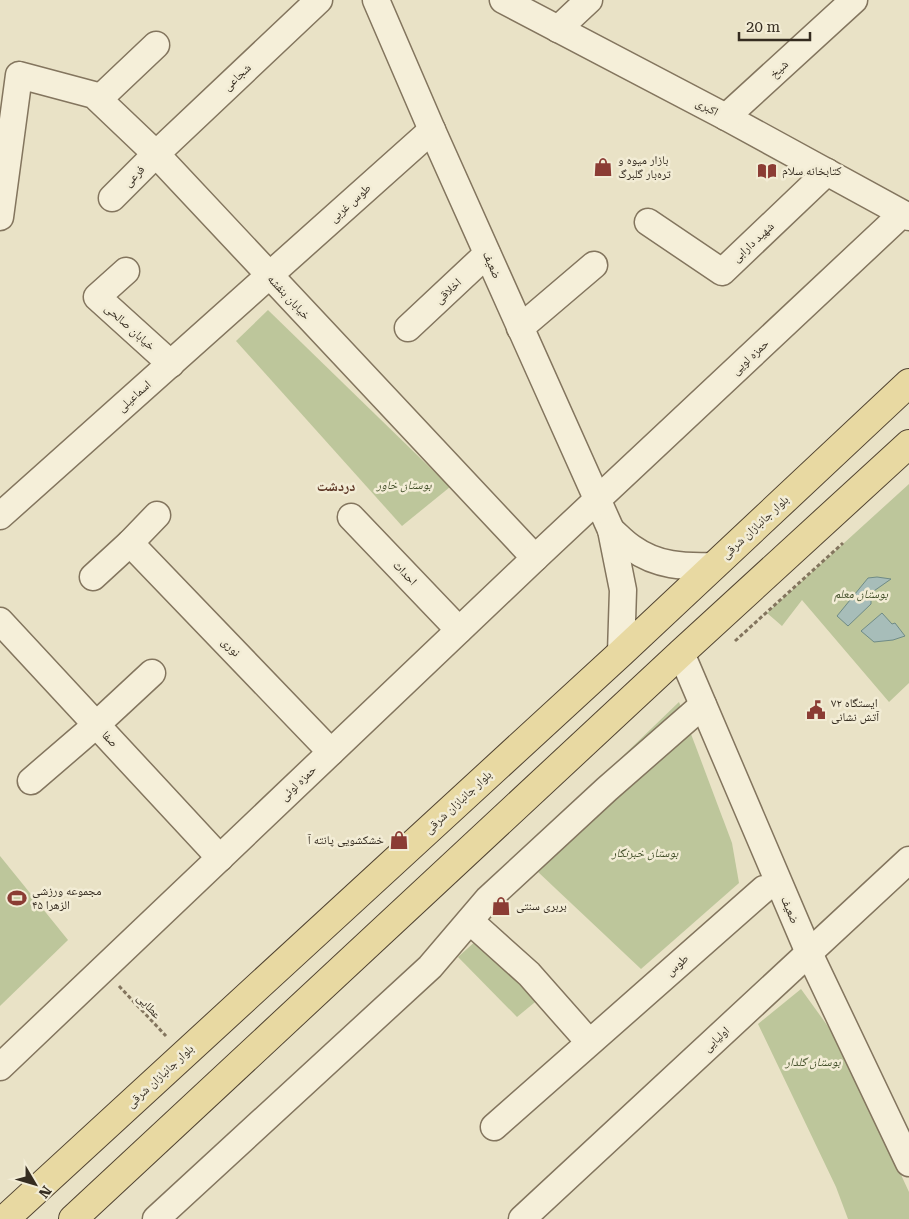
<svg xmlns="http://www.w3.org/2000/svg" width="909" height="1219" viewBox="0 0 909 1219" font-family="'Roboto Serif','Noto Naskh Arabic',serif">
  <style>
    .green { fill: #bdc69b }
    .water { fill: #a7bdb9; stroke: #6f8b86 }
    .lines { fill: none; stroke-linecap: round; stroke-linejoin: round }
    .minor-casing { stroke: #83755e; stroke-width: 29 }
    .major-casing { stroke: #514331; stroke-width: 30 }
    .path { stroke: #83755e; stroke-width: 3; stroke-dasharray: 4 2.5; stroke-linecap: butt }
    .minor { stroke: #f5efd9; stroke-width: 26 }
    .major { stroke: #e8d9a2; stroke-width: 28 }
    .labels { text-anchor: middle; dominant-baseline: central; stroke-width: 5; stroke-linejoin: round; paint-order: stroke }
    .street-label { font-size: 12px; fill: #352c20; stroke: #f2ecd5 }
    .poi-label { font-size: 12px; fill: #352c20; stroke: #f2ecd5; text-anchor: start }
    .park-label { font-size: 12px; font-style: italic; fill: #424f29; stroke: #f2ecd5 }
    .neighbourhood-label { font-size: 14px; font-weight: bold; fill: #5c3524; stroke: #f2ecd5 }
  </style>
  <rect width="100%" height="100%" fill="#e9e2c6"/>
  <g class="green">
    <path d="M268 310 450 487 402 526 236 341Z"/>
    <path d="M909 484V683L889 702 802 600 782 626 767 613Z"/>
    <path d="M679 702 732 843 739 883 641 969 520 855Z"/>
    <path d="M0 856 68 940 0 1006Z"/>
    <path d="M478 939 540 998 517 1017 458 957Z"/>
    <path d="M801 989 840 1043 909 1192V1219H848L836 1187 758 1024Z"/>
  </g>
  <g class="water">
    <path d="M877 577 891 579 871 593V604L848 626 837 616 868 578Z"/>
    <path d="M882 613 892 624 895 623 905 636 893 640 874 642 861 631Z"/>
  </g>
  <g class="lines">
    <g class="minor-casing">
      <g id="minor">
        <path d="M376 0 432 130 611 530 623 590 621 653"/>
        <path d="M503 0 726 117 909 217"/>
        <path d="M558 29 589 0"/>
        <path d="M99 99 156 45"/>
        <path d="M726 117 854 0"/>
        <path d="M112 198 156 154 319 0"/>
        <path d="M0 217 19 75 94 95 156 154 535 558"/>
        <path d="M648 222 722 272 827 172"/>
        <path d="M126 271 97 297 171 364"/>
        <path d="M408 328 487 254"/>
        <path d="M520 328 594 265"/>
        <path d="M0 516 432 130"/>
        <path d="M351 517 459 630"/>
        <path d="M611 530C618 536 624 543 632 548 657 566 684 567 714 566"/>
        <path d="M130 543 331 752"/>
        <path d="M93 577 130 543 157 515"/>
        <path d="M0 621 220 858"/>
        <path d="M681 653 809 953 909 1163"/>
        <path d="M31 781 96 725 152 673"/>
        <path d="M470 921 529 974 589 1042"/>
        <path d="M0 1067 535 558 902 214"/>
        <path d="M494 1127 764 889"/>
        <path d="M156 1219 430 967 488 899 607 789 703 705"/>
        <path d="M522 1219 909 860"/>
      </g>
    </g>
    <g class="major-casing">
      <g id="major">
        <path d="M5 1219 621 653 909 383"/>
        <path d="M73 1219 681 653 909 444"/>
      </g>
    </g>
    <g class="path">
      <path d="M735 641 843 543"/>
      <path d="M119 986 166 1036"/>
    </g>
    <use href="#minor" class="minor"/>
    <use href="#major" class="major"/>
  </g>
  <defs>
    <g id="shop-bare" transform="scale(1.5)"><path d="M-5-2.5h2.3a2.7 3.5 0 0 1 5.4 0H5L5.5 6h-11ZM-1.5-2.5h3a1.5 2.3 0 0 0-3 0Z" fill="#8b3c34" stroke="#f2ecd5" stroke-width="2.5" paint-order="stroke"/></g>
    <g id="library-bare" transform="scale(1.5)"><path d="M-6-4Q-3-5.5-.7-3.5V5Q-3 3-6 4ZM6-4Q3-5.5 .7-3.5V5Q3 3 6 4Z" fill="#8b3c34" stroke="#f2ecd5" stroke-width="2.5" paint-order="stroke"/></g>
    <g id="civic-bare" transform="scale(1.5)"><path d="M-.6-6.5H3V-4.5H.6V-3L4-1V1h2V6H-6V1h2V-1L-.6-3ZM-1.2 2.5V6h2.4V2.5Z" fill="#8b3c34" stroke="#f2ecd5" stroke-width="2.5" paint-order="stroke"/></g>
    <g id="stadium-bare" transform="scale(1.5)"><path d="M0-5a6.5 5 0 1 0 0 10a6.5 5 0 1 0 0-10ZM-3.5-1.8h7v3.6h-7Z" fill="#8b3c34" stroke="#f2ecd5" stroke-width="2.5" paint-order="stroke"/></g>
  </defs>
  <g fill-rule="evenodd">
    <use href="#shop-bare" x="603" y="167"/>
    <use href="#library-bare" x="767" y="171"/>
    <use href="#civic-bare" x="816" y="710"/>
    <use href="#shop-bare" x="399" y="840"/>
    <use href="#stadium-bare" x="17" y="898"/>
    <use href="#shop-bare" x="501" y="906"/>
  </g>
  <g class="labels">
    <g class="street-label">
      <text transform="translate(779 69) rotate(-43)">شیخ</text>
      <text transform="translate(237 77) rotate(-43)">شجاعی</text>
      <text transform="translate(707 107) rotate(28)">اکبری</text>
      <text transform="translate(134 176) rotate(-46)">فرعی</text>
      <text transform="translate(350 203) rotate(-42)">طوس غربی</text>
      <text transform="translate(753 242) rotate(-43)">شهید دارابی</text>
      <text transform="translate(492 265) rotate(66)">ضعیف</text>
      <text transform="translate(448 291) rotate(-43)">اخلاقی</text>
      <text transform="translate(289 297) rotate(47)">خیابان بنفشه</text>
      <text transform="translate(130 327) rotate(42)">خیابان صالحی</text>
      <text transform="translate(750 357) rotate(-43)">حمزه لویی</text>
      <text transform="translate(134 396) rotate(-42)">اسماعیلی</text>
      <text transform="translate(755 527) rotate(-43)">بلوار جانبازان شرقی</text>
      <text transform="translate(405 573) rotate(46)">احداث</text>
      <text transform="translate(231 647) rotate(46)">نوری</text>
      <text transform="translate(110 739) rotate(47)">صفا</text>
      <text transform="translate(298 783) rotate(-44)">حمزه لوئی</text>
      <text transform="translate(458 802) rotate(-43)">بلوار جانبازان شرقی</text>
      <text transform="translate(790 910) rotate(67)">ضعیف</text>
      <text transform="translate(677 965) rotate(-41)">طوس</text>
      <text transform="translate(149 1006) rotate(47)">عطایی</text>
      <text transform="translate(716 1039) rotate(-43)">اولیایی</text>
      <text transform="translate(160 1076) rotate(-43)">بلوار جانبازان شرقی</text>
    </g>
    <g class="poi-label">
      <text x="618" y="160">بازار میوه و<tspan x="618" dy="14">تره‌بار گلبرگ</tspan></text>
      <text x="782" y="171">کتابخانه سلام</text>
      <text x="831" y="703">ایستگاه ۷۲<tspan x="831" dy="14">آتش نشانی</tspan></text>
      <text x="384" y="840" text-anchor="end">خشکشویی پانته آ</text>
      <text x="32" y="891">مجموعه ورزشی<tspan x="32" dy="14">الزهرا ۴۵</tspan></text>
      <text x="516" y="906">بربری سنتی</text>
    </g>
    <g class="park-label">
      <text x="404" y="485">بوستان خاور</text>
      <text x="861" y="594">بوستان معلم</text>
      <text x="645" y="853">بوستان خبرنگار</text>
      <text x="813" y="1062">بوستان گلدار</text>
    </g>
    <g class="neighbourhood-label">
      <text x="336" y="486">دردشت</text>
    </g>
  </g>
  <g transform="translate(35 1184) rotate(128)" stroke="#f2ecd5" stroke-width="4" paint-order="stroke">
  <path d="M0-4L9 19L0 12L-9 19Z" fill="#352c20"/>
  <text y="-8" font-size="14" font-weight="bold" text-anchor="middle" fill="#352c20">N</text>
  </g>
  <path d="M739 32v8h71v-8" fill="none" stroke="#352c20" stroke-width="2.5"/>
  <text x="746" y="32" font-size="15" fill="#352c20" stroke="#f2ecd5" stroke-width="4" paint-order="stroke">20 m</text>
</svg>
